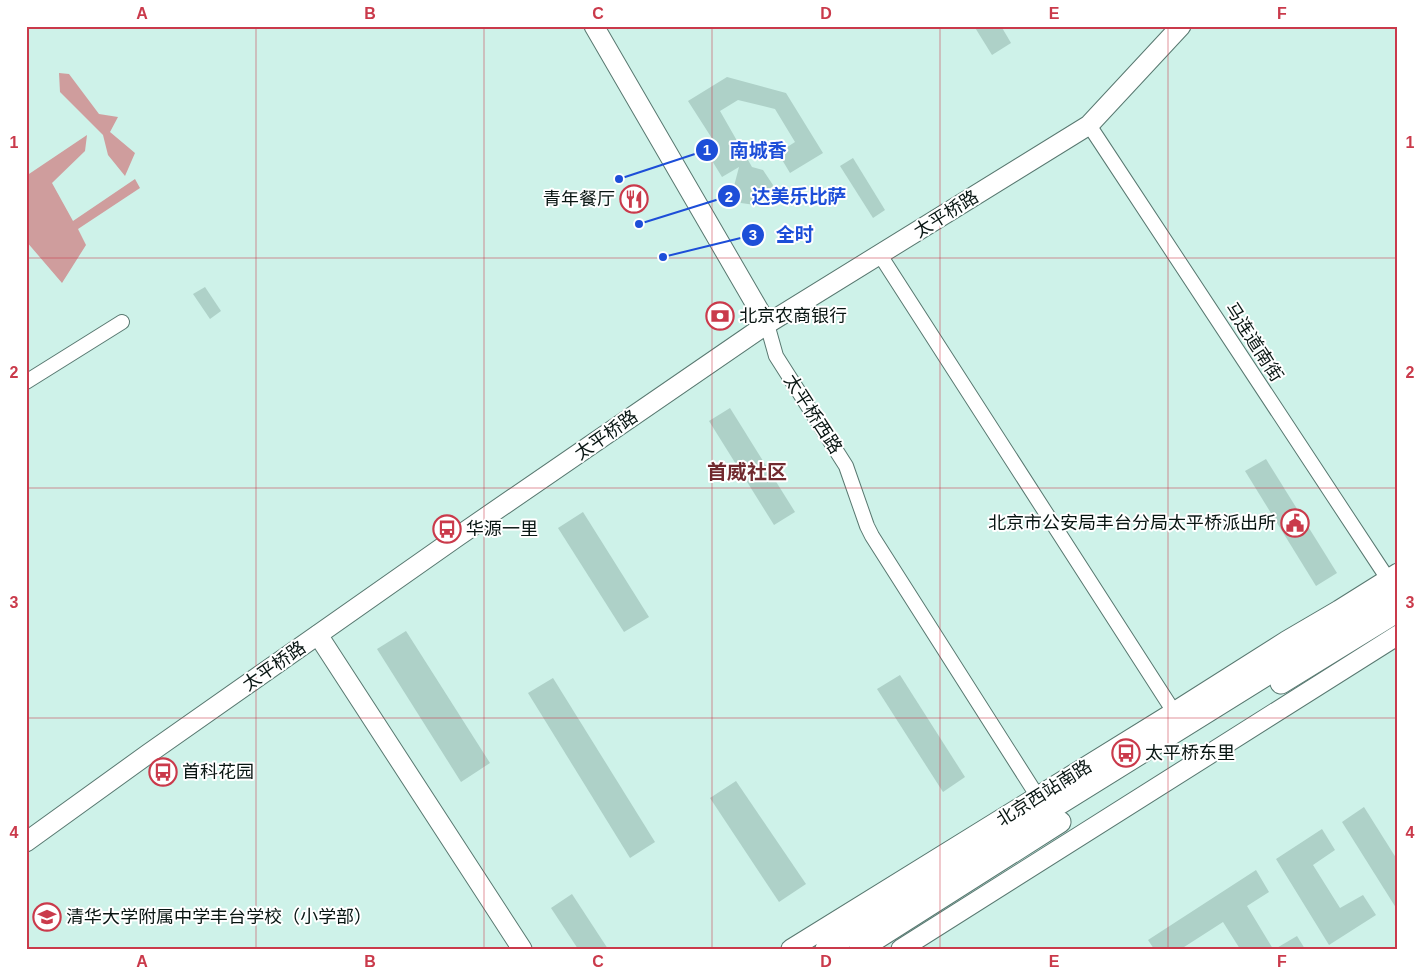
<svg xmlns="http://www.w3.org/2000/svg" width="1424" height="975" viewBox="0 0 1424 975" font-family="Arial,'Noto Sans SC',sans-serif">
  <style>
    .forest { fill: #cf9d9d }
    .building { fill: #aed1c8 }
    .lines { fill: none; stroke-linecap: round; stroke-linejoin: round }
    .street-casing { stroke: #587870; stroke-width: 16 }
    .secondary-casing { stroke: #587870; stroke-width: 21 }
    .primary-casing { stroke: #587870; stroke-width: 23 }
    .street { stroke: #fff; stroke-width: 14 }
    .secondary { stroke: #fff; stroke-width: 19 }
    .primary { stroke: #fff; stroke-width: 21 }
    .grid { fill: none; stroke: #ca3a4b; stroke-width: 1; stroke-opacity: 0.55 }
    .labels { text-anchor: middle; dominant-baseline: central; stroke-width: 4; stroke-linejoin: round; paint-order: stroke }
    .poi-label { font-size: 18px; fill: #081512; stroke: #fff; text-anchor: start }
    .street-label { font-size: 18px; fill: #081512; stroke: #fff }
    .quarter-label { font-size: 20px; font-weight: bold; fill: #712a2f; stroke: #fff }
    .leader { fill: none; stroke: #1d4ed8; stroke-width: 2 }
    .callout-dot { fill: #1d4ed8; stroke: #fff; stroke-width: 2 }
    .mark-label { font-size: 15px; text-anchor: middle; font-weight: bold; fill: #fff }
    .callout-label { font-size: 19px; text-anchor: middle; font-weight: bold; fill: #1d4ed8; stroke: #fff; stroke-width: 4; stroke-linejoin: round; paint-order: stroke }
    .neatline { fill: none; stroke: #ca3a4b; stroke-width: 2 }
    .grid-label { font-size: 16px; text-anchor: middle; font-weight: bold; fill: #ca3a4b }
  </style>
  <rect width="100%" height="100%" fill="#cef2e9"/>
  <g class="forest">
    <path d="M59 73 69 74 99 114 118 117 110 132 135 153 125 176 108 155 103 135 60 92Z"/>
    <path d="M87 135 85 151 52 183 73 221 135 179 140 188 78 229 86 245 62 283 26 241V176Z"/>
  </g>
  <g class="building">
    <path d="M974 26H1001L1011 43 992 55Z"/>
    <path d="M727 77 786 93 823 153 790 173 778 153 795 142 775 109 738 100 720 111 752 167 763 170 773 185 768 198 755 205 741 203 733 190 739 167 722 177 703 146 713 140 688 101Z"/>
    <path d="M853 158 885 210 873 218 840 166Z"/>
    <path d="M205 287 221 311 210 319 193 294Z"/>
    <path d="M730 408 795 512 774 525 709 421Z"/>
    <path d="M1266 459 1337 573 1316 586 1245 471Z"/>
    <path d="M583 512 649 617 624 632 558 528Z"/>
    <path d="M406 631 490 763 461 782 377 649Z"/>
    <path d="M900 675 965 777 943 792 877 689Z"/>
    <path d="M553 678 655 842 630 858 528 693Z"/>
    <path d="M736 781 806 884 779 902 710 798Z"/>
    <path d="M1364 807 1398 861V911L1342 822Z"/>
    <path d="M1322 829 1335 850 1313 865 1340 908 1363 895 1376 915 1329 945 1276 859Z"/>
    <path d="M1256 870 1269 892 1247 906 1273 949H1240L1223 922 1181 949H1154L1148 940Z"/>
    <path d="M572 894 608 949H578L551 908Z"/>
    <path d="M1297 936 1305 949H1275Z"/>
  </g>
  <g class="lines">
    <g class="street-casing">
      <g id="street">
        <path d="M1089 125 1388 579"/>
        <path d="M880 255 1174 712"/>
        <path d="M767 324 776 356 846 466 867 526 872 536 1038 797"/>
        <path d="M26 382 122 322"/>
      </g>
    </g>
    <g class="secondary-casing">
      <g id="secondary">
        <path d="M594 26 767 324"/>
        <path d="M318 635 522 949"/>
        <path d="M26 842 148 754 457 537 767 324 1089 125 1181 26"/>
        <path d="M791 949 1174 712 1286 641 1339 610 1398 573"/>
        <path d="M901 949 1398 635"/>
      </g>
    </g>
    <g class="primary-casing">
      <g id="primary">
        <path d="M1281 683 1398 611"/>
        <path d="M826 949 1398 593"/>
        <path d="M860 949 1060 822"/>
      </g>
    </g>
    <use href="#street" class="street"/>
    <use href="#secondary" class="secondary"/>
    <use href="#primary" class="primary"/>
  </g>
  <path class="grid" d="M256 26V949M484 26V949M712 26V949M940 26V949M1168 26V949M26 258H1398M26 488H1398M26 718H1398"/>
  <defs>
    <g id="restaurant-ring" transform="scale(1.4375)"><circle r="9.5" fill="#fff" stroke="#ca3a4b" stroke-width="1.5"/><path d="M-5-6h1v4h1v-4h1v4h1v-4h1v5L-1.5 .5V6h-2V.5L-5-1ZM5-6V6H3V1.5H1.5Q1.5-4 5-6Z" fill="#ca3a4b"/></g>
    <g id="bank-ring" transform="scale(1.4375)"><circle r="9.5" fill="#fff" stroke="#ca3a4b" stroke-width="1.5"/><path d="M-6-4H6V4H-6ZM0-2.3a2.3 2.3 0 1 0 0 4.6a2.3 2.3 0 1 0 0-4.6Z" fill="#ca3a4b"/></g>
    <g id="civic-ring" transform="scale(1.4375)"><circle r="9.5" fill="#fff" stroke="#ca3a4b" stroke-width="1.5"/><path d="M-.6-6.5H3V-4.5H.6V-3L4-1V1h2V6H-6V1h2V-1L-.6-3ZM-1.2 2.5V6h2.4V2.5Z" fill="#ca3a4b"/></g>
    <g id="bus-ring" transform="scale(1.4375)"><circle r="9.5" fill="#fff" stroke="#ca3a4b" stroke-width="1.5"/><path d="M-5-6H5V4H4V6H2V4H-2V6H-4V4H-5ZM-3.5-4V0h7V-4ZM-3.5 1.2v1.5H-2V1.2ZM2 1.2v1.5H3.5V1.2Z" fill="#ca3a4b"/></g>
    <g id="school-ring" transform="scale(1.4375)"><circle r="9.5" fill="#fff" stroke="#ca3a4b" stroke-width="1.5"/><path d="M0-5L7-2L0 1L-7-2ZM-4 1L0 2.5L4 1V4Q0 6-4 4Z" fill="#ca3a4b"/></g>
  </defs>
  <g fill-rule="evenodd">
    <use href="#restaurant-ring" x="634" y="199"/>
    <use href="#bank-ring" x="720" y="316"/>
    <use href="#civic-ring" x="1295" y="523"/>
    <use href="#bus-ring" x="447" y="529"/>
    <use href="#bus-ring" x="1126" y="753"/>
    <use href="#bus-ring" x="163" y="772"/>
    <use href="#school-ring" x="47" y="917"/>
  </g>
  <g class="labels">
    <g class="poi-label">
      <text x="615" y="199" text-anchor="end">青年餐厅</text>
      <text x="739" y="316">北京农商银行</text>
      <text x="1276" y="523" text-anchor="end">北京市公安局丰台分局太平桥派出所</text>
      <text x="466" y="529">华源一里</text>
      <text x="1145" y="753">太平桥东里</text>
      <text x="182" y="772">首科花园</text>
      <text x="66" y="917">清华大学附属中学丰台学校（小学部）</text>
    </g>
    <g class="street-label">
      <text transform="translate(946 214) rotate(-32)">太平桥路</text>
      <text transform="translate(1254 342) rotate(57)">马连道南街</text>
      <text transform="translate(813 414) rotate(57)">太平桥西路</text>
      <text transform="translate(606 435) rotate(-35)">太平桥路</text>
      <text transform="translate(274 666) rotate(-35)">太平桥路</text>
      <text transform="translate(1044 793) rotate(-32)">北京西站南路</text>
    </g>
    <g class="quarter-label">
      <text x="747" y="472">首威社区</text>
    </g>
  </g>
  <path class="leader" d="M619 179L707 150M639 224L729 196M663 257L753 235"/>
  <g class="callout-dot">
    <circle cx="619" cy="179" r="5"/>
    <circle cx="639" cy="224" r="5"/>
    <circle cx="663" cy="257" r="5"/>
    <circle cx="707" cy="150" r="12"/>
    <circle cx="729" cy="196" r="12"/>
    <circle cx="753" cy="235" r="12"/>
  </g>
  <g class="mark-label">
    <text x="707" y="155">1</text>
    <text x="729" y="202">2</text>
    <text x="753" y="240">3</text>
  </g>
  <g class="callout-label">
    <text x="758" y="157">南城香</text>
    <text x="799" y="203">达美乐比萨</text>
    <text x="795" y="241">全时</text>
  </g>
  <rect width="1424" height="975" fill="none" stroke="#ffffff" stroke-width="55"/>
  <rect x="28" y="28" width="1368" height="920" class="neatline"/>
  <g class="grid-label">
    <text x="142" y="19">A</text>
    <text x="370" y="19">B</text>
    <text x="598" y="19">C</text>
    <text x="826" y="19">D</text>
    <text x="1054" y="19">E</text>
    <text x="1282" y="19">F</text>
    <text x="14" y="148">1</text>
    <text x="1410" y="148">1</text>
    <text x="14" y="378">2</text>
    <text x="1410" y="378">2</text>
    <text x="14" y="608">3</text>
    <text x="1410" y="608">3</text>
    <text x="14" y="838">4</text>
    <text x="1410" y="838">4</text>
    <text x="142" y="967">A</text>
    <text x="370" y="967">B</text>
    <text x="598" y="967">C</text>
    <text x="826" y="967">D</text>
    <text x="1054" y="967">E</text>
    <text x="1282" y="967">F</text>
  </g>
</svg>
